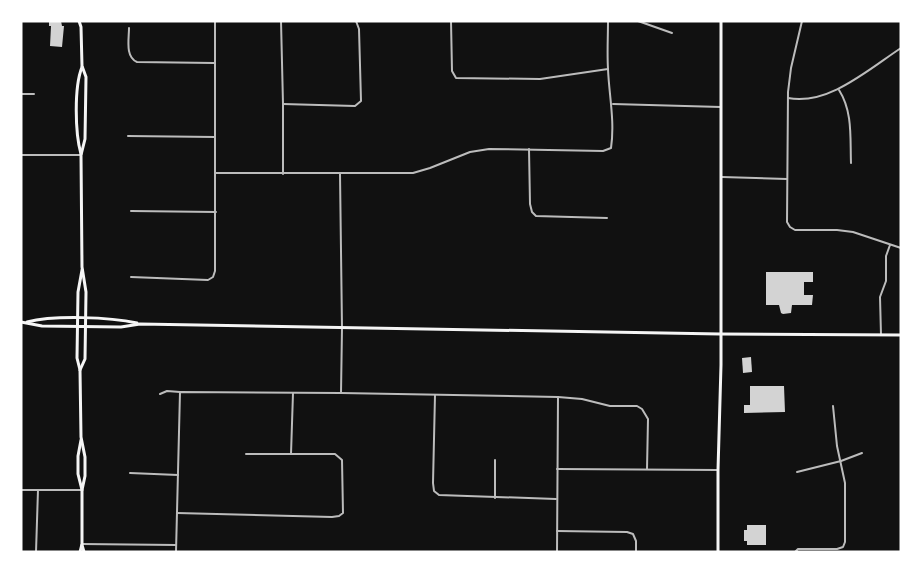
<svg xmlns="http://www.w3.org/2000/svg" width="922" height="573" viewBox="0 0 922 573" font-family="'Alegreya Sans',sans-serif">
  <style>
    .building { fill: #d3d3d3 }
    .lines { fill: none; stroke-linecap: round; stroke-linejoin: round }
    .minor { stroke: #bcbcbc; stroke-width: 2 }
    .secondary { stroke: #f5f5f5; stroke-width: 3 }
  </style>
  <rect width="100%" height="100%" fill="#111"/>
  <g class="building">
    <path d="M49 21H61L62 26H64L62 47 50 46 51 26H49Z"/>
    <path d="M766 272H813V282H804V295H813L812 305H792L791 313 783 314 781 313 779 305H766Z"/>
    <path d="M751 357 752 372 743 373 742 358Z"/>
    <path d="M750 386H784L785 412 744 413V405H750Z"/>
    <path d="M747 525H766V545H747V541H744V530H747Z"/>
  </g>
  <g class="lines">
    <g class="minor">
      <path d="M281 21 283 104V174"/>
      <path d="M451 21 452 71 456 78 540 79 608 69"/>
      <path d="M638 21 672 33"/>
      <path d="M802 21 791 68 788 92 787 222 790 227 795 230H837L853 232 901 248"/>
      <path d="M129 28C129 39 125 57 137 62L214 63"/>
      <path d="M839 90C853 112 850 138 851 163"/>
      <path d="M21 94H34"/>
      <path d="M788 98C828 106 869 69 901 48"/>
      <path d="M283 104 355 106 361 101 359 29 356 21"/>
      <path d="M613 104 721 107"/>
      <path d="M128 136 215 137"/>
      <path d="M529 149 530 204 532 212 536 216 607 218"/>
      <path d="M21 155H81"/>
      <path d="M216 173H413L430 168 470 152 489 149 603 151 611 148C615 121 609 95 608 69 607 53 608 37 608 21"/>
      <path d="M340 174 342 328 341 393"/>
      <path d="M722 177 787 179"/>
      <path d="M131 211 216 212"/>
      <path d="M131 277 208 280 213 277 215 271V21"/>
      <path d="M881 335 880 297 886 281V256L890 245"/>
      <path d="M160 394 167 391 180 392"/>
      <path d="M435 395 433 483 434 491 439 495 556 499"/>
      <path d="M558 397 582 399 610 406H637L642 409 648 419 647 469"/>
      <path d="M246 454H291"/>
      <path d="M557 469 717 470"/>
      <path d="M797 472 841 461 862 453"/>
      <path d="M130 473 178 475"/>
      <path d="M21 490H81"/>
      <path d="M495 498V460"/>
      <path d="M177 513 332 517 339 516 343 513 342 460 335 454H291L293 393"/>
      <path d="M557 531 627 532 633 534 636 541V552"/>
      <path d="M82 544 176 545"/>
      <path d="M36 552 38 490"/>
      <path d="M176 552 180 392 341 393 558 397 557 552"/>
      <path d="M795 552 798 549H837L843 547 845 542V483L837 446 833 406"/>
    </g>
    <g class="secondary">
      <path d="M79 21 81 27 82 66 86 77 85 139 81 155 82 267 86 292 85 359 80 370"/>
      <path d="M81 154C75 133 74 87 82 67"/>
      <path d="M21 322 42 326 121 327 140 324 720 334 901 335"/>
      <path d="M27 322C54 315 110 317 137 323"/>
      <path d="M82 490 85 476V457L81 437 80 370 77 358 78 292 82 270"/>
      <path d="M82 545 84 552"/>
      <path d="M80 552 82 544V490L78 474V456L81 440"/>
      <path d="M718 552V470L721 365V21"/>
    </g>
  </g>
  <rect width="922" height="573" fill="none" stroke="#ffffff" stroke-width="45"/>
</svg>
